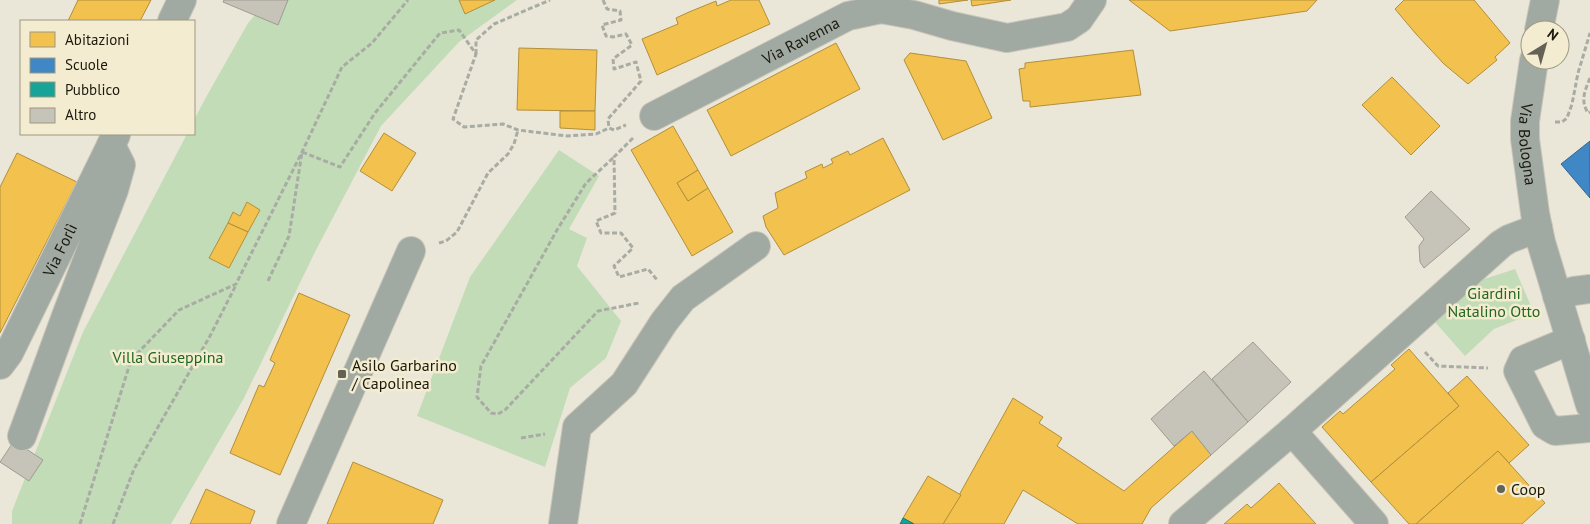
<svg xmlns="http://www.w3.org/2000/svg" width="1590" height="524" viewBox="0 0 1590 524" font-family="'PT Sans',sans-serif">
  <style>
    .green { fill: #c3dcb8 }
    .homes { fill: #f2c14e; stroke: #b28f3b }
    .schools { fill: #3f88c5; stroke: #34678e }
    .public { fill: #17a398; stroke: #187a6f }
    .building { fill: #c6c3b8; stroke: #9f9c90 }
    .lines { fill: none; stroke-linecap: round; stroke-linejoin: round }
    .minor-casing { stroke: #c8c5b9; stroke-width: 30 }
    .path { stroke: #a8aca3; stroke-width: 3; stroke-dasharray: 5 2.5; stroke-linecap: butt }
    .minor { stroke: #a1aaa2; stroke-width: 28 }
    .poi-dot { fill: #646155; stroke: #f3ecd0; stroke-width: 2 }
    .labels { text-anchor: middle; dominant-baseline: central; stroke-width: 5; stroke-linejoin: round; paint-order: stroke }
    .street-label { font-size: 16px; fill: #1b190e; stroke: #f3ecd0 }
    .park-label { font-size: 16px; fill: #236820; stroke: #f3ecd0 }
    .poi-label { font-size: 16px; fill: #1b190e; stroke: #f3ecd0; text-anchor: start }
  </style>
  <rect width="100%" height="100%" fill="#ebe7d8"/>
  <g class="green">
    <path d="M264 0H517L459 42 381 126 316 250 244 398 171 524H12V511L83 332 187 134H194V120L205 99 248 23 260 9Z"/>
    <path d="M559 150 599 176 569 229 587 238 577 266 621 321 606 358 570 388 545 467 417 416 470 277Z"/>
    <path d="M1515 269 1534 313 1494 329 1465 356 1434 321 1478 281Z"/>
  </g>
  <g class="homes">
    <path d="M78 0H151L140 21H68Z"/>
    <path d="M459 0H495L465 14Z"/>
    <path d="M731 0H759L770 24 657 75 642 39 678 24 676 18 689 12 716 1 717 6Z"/>
    <path d="M939 0H968L939 4Z"/>
    <path d="M971 0H1011L972 6Z"/>
    <path d="M1129 0H1317L1307 11 1170 31Z"/>
    <path d="M1404 0H1474L1510 43 1495 57 1497 60 1468 84 1444 64 1416 34 1395 9Z"/>
    <path d="M836 43 860 89 731 156 707 110Z"/>
    <path d="M519 48 597 50 595 111 517 110Z"/>
    <path d="M1133 50 1141 95 1030 107V101H1023L1019 69 1025 68V63Z"/>
    <path d="M910 53 966 61 992 118 943 140 904 60Z"/>
    <path d="M1392 77 1440 126 1411 155 1362 105Z"/>
    <path d="M560 111H595V130L560 128Z"/>
    <path d="M673 126 698 170 677 183 688 201 708 188 733 232 692 256 631 150Z"/>
    <path d="M384 133 416 153 392 191 360 171Z"/>
    <path d="M883 138 910 190 784 255 766 227 763 216 778 208 775 193 807 178 805 172 822 164 823 168 833 163 831 159 848 151 850 155Z"/>
    <path d="M17 153 77 182 0 333V187Z"/>
    <path d="M698 170 708 188 688 201 677 183Z"/>
    <path d="M247 202 260 210 248 232 228 223 233 212 240 216Z"/>
    <path d="M228 223 248 232 229 268 209 258Z"/>
    <path d="M299 293 350 315 280 475 230 453 259 385 264 387 275 363 270 360Z"/>
    <path d="M1409 349 1459 406 1371 482 1322 427 1340 411 1343 414 1395 369 1391 365Z"/>
    <path d="M1467 376 1529 445 1509 463 1498 451 1416 524H1409L1371 482 1459 406 1448 393Z"/>
    <path d="M1013 398 1043 417 1039 423 1062 438 1057 446 1124 491 1192 431 1211 455 1151 508 1142 524H1078L1023 490 1004 524H943Z"/>
    <path d="M1498 451 1545 503 1522 524H1416Z"/>
    <path d="M353 462 443 500 433 524H327Z"/>
    <path d="M928 476 961 495 943 524H914L903 518Z"/>
    <path d="M1279 483 1316 524H1224L1247 504 1251 508Z"/>
    <path d="M206 489 255 511 250 524H190Z"/>
  </g>
  <path class="schools" d="M1590 141V198L1561 164Z"/>
  <path class="public" d="M903 518 914 524H900Z"/>
  <g class="building">
    <path d="M224 0H288L278 25 223 2Z"/>
    <path d="M1431 191 1470 229 1424 268 1420 262 1419 246 1424 239 1405 217Z"/>
    <path d="M1253 342 1291 382 1248 422 1212 379Z"/>
    <path d="M1204 371 1248 422 1211 455 1192 431 1174 446 1151 419Z"/>
    <path d="M14 441 43 460 29 481 0 462Z"/>
  </g>
  <g class="lines">
    <g class="minor-casing">
      <g id="minor">
        <path d="M172 21 182 0"/>
        <path d="M1539 30 1545 0"/>
        <path id="s1" d="M1534 60 1525 121V139L1535 213 1541 242 1590 405"/>
        <path id="s2" d="M654 116 848 16 881 9 914 15 952 26 1007 38 1067 27 1079 19 1092 0"/>
        <path d="M1557 296 1574 291 1590 289"/>
        <path d="M1571 340 1523 360 1518 371 1545 425 1555 431 1590 428"/>
        <path id="s3" d="M0 365 9 353 116 135"/>
        <path d="M1292 431 1374 524"/>
        <path d="M22 436 66 316 114 190 121 165 111 145"/>
        <path d="M291 524 411 251"/>
        <path d="M563 524 577 427 624 384 664 322 683 298 756 246"/>
        <path d="M1183 524 1292 431 1501 244 1509 239 1538 228"/>
      </g>
    </g>
    <g class="path">
      <path d="M603 0 607 9 620 11 621 20 602 25 606 36 613 37 626 34 632 45 613 59 614 69 636 62 641 81 608 119 609 128 614 130 626 125"/>
      <path d="M476 54V40L494 24 550 0"/>
      <path d="M1590 78C1585 91 1580 100 1588 113L1590 112"/>
      <path d="M1555 122H1562L1567 118 1572 104 1578 73 1590 33"/>
      <path d="M633 138 614 157 615 213 596 221 601 233H621L633 248 614 266 619 277 648 269 658 281"/>
      <path d="M613 158 586 183 557 230 481 366 477 397 491 413 498 414 505 410 598 311 639 303"/>
      <path d="M439 243 446 241 457 232 488 173 508 154 514 144 518 130"/>
      <path d="M268 281 289 236 302 152 340 167 375 113 440 33 459 30 476 54 453 119 464 127 503 124 518 130 567 136 596 134 609 128"/>
      <path d="M1425 352 1438 366 1488 368"/>
      <path d="M521 438 545 434"/>
      <path d="M80 524 131 360 179 310 236 284 302 152 342 67 372 43 408 0"/>
      <path d="M113 524 134 469 210 336 236 285"/>
    </g>
    <use href="#minor" class="minor"/>
  </g>
  <g class="poi-dot">
    <rect x="337" y="369" width="10" height="10" rx="2.5"/>
    <circle cx="1501" cy="489" r="5"/>
  </g>
  <g class="labels">
    <g class="street-label">
      <text stroke="none"><textPath href="#s2" startOffset="165">Via Ravenna</textPath></text>
      <text stroke="none"><textPath href="#s1" startOffset="85">Via Bologna</textPath></text>
      <text stroke="none"><textPath href="#s3" startOffset="130">Via Forlì</textPath></text>
    </g>
    <g class="park-label">
      <text x="1494" y="293">Giardini<tspan x="1494" dy="18">Natalino Otto</tspan></text>
      <text x="168" y="357">Villa Giuseppina</text>
    </g>
    <g class="poi-label">
      <text x="352" y="365">Asilo Garbarino<tspan x="352" dy="18">/ Capolinea</tspan></text>
      <text x="1511" y="489">Coop</text>
    </g>
  </g>
  <rect x="20" y="20" width="175" height="115" fill="#f3ecd0" stroke="#9d9882"/>
  <rect x="30" y="32" width="25" height="15" fill="#f2c14e" stroke="#9d9882"/>
  <text x="65" y="45" font-size="15" fill="#1b190e">Abitazioni</text>
  <rect x="30" y="58" width="25" height="15" fill="#3f88c5" stroke="#9d9882"/>
  <text x="65" y="70" font-size="15" fill="#1b190e">Scuole</text>
  <rect x="30" y="82" width="25" height="15" fill="#17a398" stroke="#9d9882"/>
  <text x="65" y="95" font-size="15" fill="#1b190e">Pubblico</text>
  <rect x="30" y="108" width="25" height="15" fill="#c6c3b8" stroke="#9d9882"/>
  <text x="65" y="120" font-size="15" fill="#1b190e">Altro</text>
  <g transform="translate(1545 45) rotate(37)"><circle r="24" fill="#f3ecd0" stroke="#9d9882"/>
  <path d="M0-4L9 19L0 12L-9 19Z" fill="#646155"/>
  <text y="-8" font-size="14" font-weight="bold" text-anchor="middle" fill="#1b190e">N</text>
  </g>
</svg>
